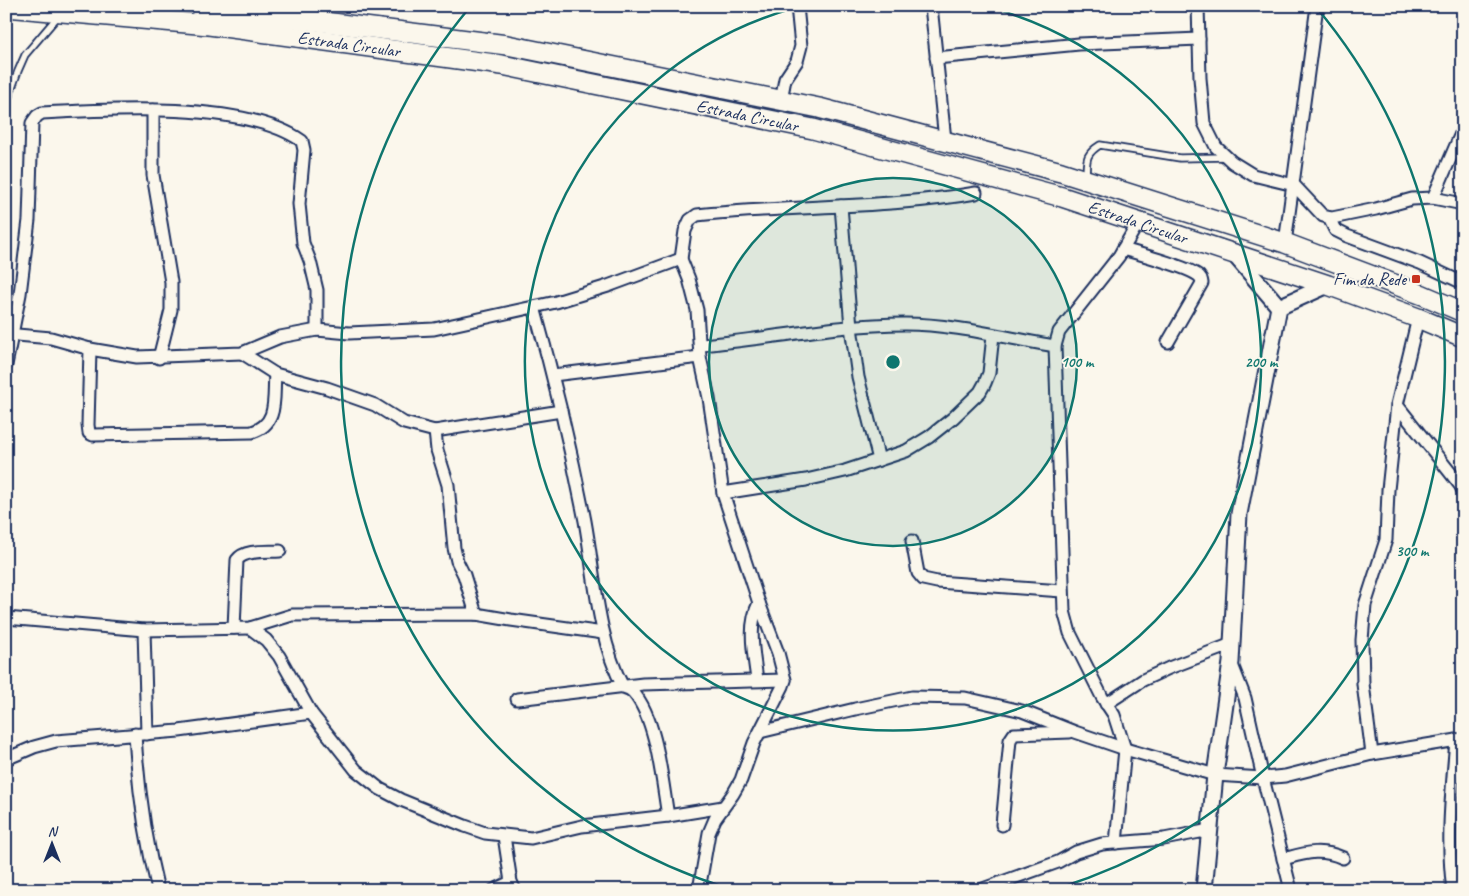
<svg xmlns="http://www.w3.org/2000/svg" width="1469" height="896" viewBox="0 0 1469 896" font-family="Caveat,sans-serif">
  <style>
    .lines { fill: none; stroke-linecap: round; stroke-linejoin: round }
    .service-casing { stroke: #1b2f5e; stroke-width: 9 }
    .minor-casing { stroke: #1b2f5e; stroke-width: 15 }
    .tertiary-casing { stroke: #1b2f5e; stroke-width: 19 }
    .primary-casing { stroke: #1b2f5e; stroke-width: 22 }
    .service { stroke: #fbf7ec; stroke-width: 5.5 }
    .minor { stroke: #fbf7ec; stroke-width: 11 }
    .tertiary { stroke: #fbf7ec; stroke-width: 15 }
    .primary { stroke: #fbf7ec; stroke-width: 19 }
    .ring { fill: none; stroke: #0f766e; stroke-width: 2.5 }
    .poi-dot { fill: #c8321e; stroke: #fbf7ec; stroke-width: 2 }
    .labels { text-anchor: middle; dominant-baseline: central; stroke-width: 4; stroke-linejoin: round; paint-order: stroke }
    .street-label { font-size: 18px; fill: #1b2f5e; stroke: #fbf7ec }
    .poi-label { font-size: 18px; fill: #1b2f5e; stroke: #fbf7ec; text-anchor: end }
    .centre { fill: #0f766e; stroke: #fbf7ec; stroke-width: 2.5 }
    .ring-label { font-size: 15px; text-anchor: middle; font-weight: bold; fill: #0f766e; stroke: #fbf7ec; stroke-width: 4; stroke-linejoin: round; paint-order: stroke }
  </style>
  <rect width="100%" height="100%" fill="#fbf7ec"/>
  <filter id="ink" filterUnits="userSpaceOnUse"><feTurbulence type="fractalNoise" baseFrequency=".02" numOctaves="2"/><feDisplacementMap in="SourceGraphic" scale="10" xChannelSelector="R" yChannelSelector="G"/><feConvolveMatrix kernelMatrix="1 2 1 2 8 2 1 2 1" color-interpolation-filters="sRGB"/></filter>
  <g filter="url(#ink)">
    <g class="lines">
      <g class="service-casing">
        <g id="service">
          <path d="M6 105 18 71 25 55 59 15"/>
          <path d="M1086 177C1087 161 1084 155 1100 145L1180 158 1226 157"/>
        </g>
      </g>
      <g class="minor-casing">
        <g id="minor">
          <path d="M931 6 945 140"/>
          <path d="M1198 6 1200 78 1204 123 1216 147 1232 162 1253 175 1294 185 1323 216 1332 218 1376 209 1412 199 1433 198 1463 204"/>
          <path d="M936 58 1079 44 1199 39"/>
          <path d="M781 100 785 79 797 61 801 46 797 6"/>
          <path d="M153 110V175L171 282V310L159 358"/>
          <path d="M1433 198 1463 129"/>
          <path d="M841 206 851 327 858 377 879 460"/>
          <path d="M1329 218 1335 230 1347 236 1420 263 1463 283"/>
          <path d="M1285 243 1317 6"/>
          <path d="M1123 249C1139 254 1189 267 1199 276 1202 279 1201 279 1202 283L1168 342"/>
          <path d="M534 307C554 378 571 449 585 521 595 576 597 636 623 687 626 688 630 689 633 692 657 719 662 781 668 816"/>
          <path d="M6 334 51 338 90 349 137 357 242 353 280 337 317 330 349 333 434 329 556 302 608 286 681 259"/>
          <path d="M701 345C769 339 836 324 905 324 954 324 1006 338 1055 346"/>
          <path d="M90 349 88 425 89 433 93 435 252 432C279 424 273 398 275 374"/>
          <path d="M242 353 275 374 327 388 375 405 404 423 435 431 561 411"/>
          <path d="M6 365 20 294 29 220 32 123 37 116 42 113C109 109 246 101 302 141L304 150 299 204 303 243 310 261 317 290V330"/>
          <path d="M553 375 700 357"/>
          <path d="M1397 405 1460 485 1463 491"/>
          <path d="M435 431 437 450 448 485 454 548 457 561 464 575 476 614"/>
          <path d="M723 493 806 480 845 471 906 451 929 437 953 418 980 392 985 383 989 373 993 335"/>
          <path d="M912 541 918 573 923 579 937 582 1062 591"/>
          <path d="M6 618 144 630 250 628 292 615 476 614 511 620 603 633"/>
          <path d="M234 628 237 560C245 549 268 552 280 551"/>
          <path d="M250 628 266 640 279 656 311 713 356 770 380 789 401 800 465 826 485 833 531 838 582 826 668 816 723 807"/>
          <path d="M144 630 147 734"/>
          <path d="M1231 662 1245 698 1263 778 1291 890"/>
          <path d="M757 680C754 655 747 626 759 603"/>
          <path d="M517 699 643 684 785 680"/>
          <path d="M1106 704 1143 680 1169 668 1232 644"/>
          <path d="M760 732 855 709 912 697 965 698 1022 711 1075 732 1125 749 1215 775 1263 778 1285 776 1372 754 1463 739"/>
          <path d="M135 734C138 787 145 838 158 890"/>
          <path d="M1372 754 1363 684 1362 640 1365 605 1386 540 1388 490 1397 405 1418 318"/>
          <path d="M6 759 34 747 56 741 179 731 311 713"/>
          <path d="M1002 825 1010 740 1014 734 1070 732"/>
          <path d="M504 836 511 882 515 890"/>
          <path d="M1116 843 1125 749 1114 715 1102 697 1070 633 1064 611 1055 346 1059 332 1119 256 1138 223"/>
          <path d="M1283 859C1306 853 1320 848 1343 858"/>
          <path d="M494 890 511 882"/>
          <path d="M699 890 709 833 715 819 733 794 741 780 754 743 783 686 785 680 778 653 759 603 723 493 709 398 700 357 697 310 689 279 681 259 685 231 690 220 697 215C790 205 884 209 976 193"/>
          <path d="M980 890 1058 862 1076 852 1102 844 1164 839 1210 830"/>
          <path d="M1453 890C1446 840 1452 790 1456 740"/>
        </g>
      </g>
      <g class="tertiary-casing">
        <g id="tertiary">
          <path d="M1234 254 1279 307"/>
          <path d="M1279 307 1328 285"/>
          <path d="M1204 890 1215 775 1231 662 1239 514 1279 307"/>
        </g>
      </g>
      <g class="primary-casing">
        <g id="primary">
          <path d="M198 6 507 45 819 108 1061 172 1285 243 1423 295 1463 312"/>
          <path id="s1" d="M6 7 209 25 502 65 813 129 1062 197 1328 285 1418 318 1463 337"/>
        </g>
      </g>
      <use href="#service" class="service"/>
      <use href="#minor" class="minor"/>
      <use href="#tertiary" class="tertiary"/>
      <use href="#primary" class="primary"/>
    </g>
  </g>
  <circle cx="893" cy="362" r="184" fill="#0f766e" fill-opacity=".12"/>
  <g class="ring">
    <circle cx="893" cy="362" r="184"/>
    <path d="M988 7A368 368 0 1 1 798 7"/>
    <path d="M727 888A552 552 0 0 1 470 7M1316 7A552 552 0 0 1 1059 888"/>
  </g>
  <rect class="poi-dot" x="1411" y="274" width="10" height="10" rx="2.5"/>
  <g class="labels">
    <g class="street-label">
      <text stroke="none"><textPath href="#s1" startOffset="345">Estrada Circular</textPath></text>
      <text stroke="none"><textPath href="#s1" startOffset="750">Estrada Circular</textPath></text>
      <text stroke="none"><textPath href="#s1" startOffset="1155">Estrada Circular</textPath></text>
    </g>
    <g class="poi-label">
      <text x="1406" y="279">Fim da Rede</text>
    </g>
  </g>
  <circle cx="893" cy="362" r="8" class="centre"/>
  <g class="ring-label">
    <text x="1077" y="367">100 m</text>
    <text x="1261" y="367">200 m</text>
    <text x="1412" y="556">300 m</text>
  </g>
  <rect width="1469" height="896" fill="none" stroke="#fbf7ec" stroke-width="25"/>
  <rect x="12" y="12" width="1444" height="871" fill="none" stroke="#1b2f5e" stroke-width="2" filter="url(#ink)"/>
  <g transform="translate(52 844)" stroke="#fbf7ec" stroke-width="4" paint-order="stroke">
  <path d="M0-4L9 19L0 12L-9 19Z" fill="#1b2f5e"/>
  <text y="-8" font-size="14" font-weight="bold" text-anchor="middle" fill="#1b2f5e">N</text>
  </g>
</svg>
